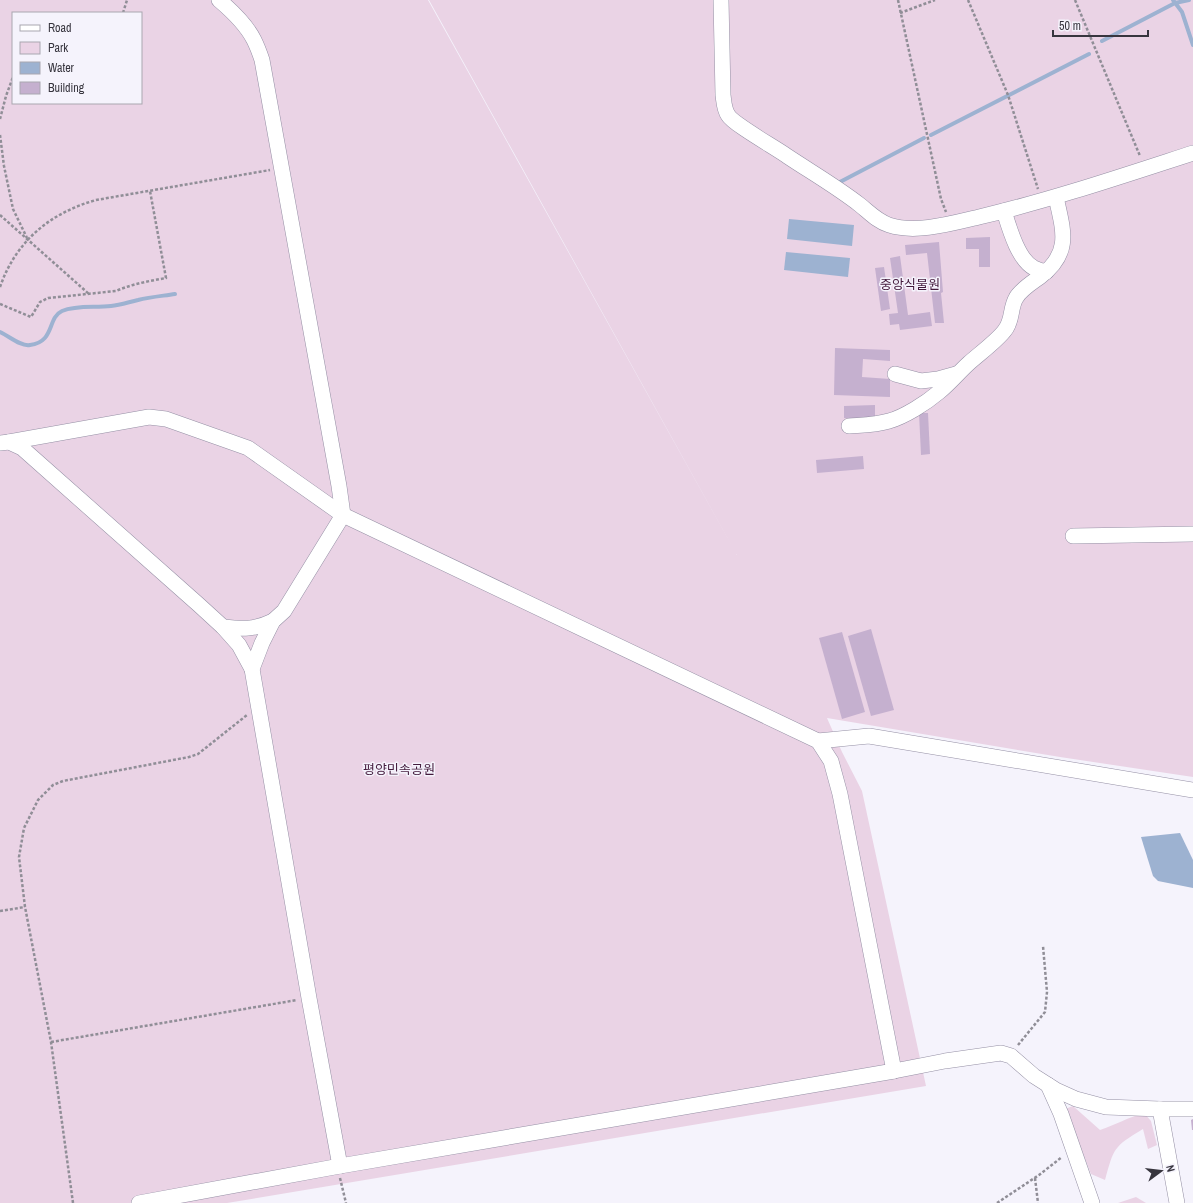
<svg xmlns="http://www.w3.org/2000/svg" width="1193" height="1203" viewBox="0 0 1193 1203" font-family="'Archivo Narrow','Noto Sans KR',sans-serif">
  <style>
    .green { fill: #ead3e5; fill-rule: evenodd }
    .water { fill: #9db2d1 }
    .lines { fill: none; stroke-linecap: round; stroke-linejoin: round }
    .stream { stroke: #9db2d1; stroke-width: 4 }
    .building { fill: #c5b0cf }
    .minor-casing { stroke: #9590a5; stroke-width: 16 }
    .path { stroke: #908e97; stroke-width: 2.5; stroke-dasharray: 3 2; stroke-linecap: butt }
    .minor { stroke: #fff; stroke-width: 15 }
    .labels { text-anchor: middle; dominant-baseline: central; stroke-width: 3; stroke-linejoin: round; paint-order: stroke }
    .park-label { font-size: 13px; fill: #431a3c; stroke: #f5f3fc }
  </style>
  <rect width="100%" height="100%" fill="#f5f3fc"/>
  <g class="green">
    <path d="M0 0H428L737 555 429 0H1193V777L1060 757 827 718 842 752 862 791 926 1086 227 1203H0ZM13 13H141V103H13Z"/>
    <path d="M1073 1106 1100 1130C1115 1125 1129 1117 1144 1113L1151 1121 1157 1145 1148 1149 1143 1129C1113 1147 1114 1148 1105 1180L1091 1174 1065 1109Z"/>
    <path d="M1136 1197 1146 1203H1118Z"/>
  </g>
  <g class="water">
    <path d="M789 219 854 225 852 246 787 239Z"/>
    <path d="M786 252 850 258 848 277 784 270Z"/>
    <path d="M1180 833 1193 860V888L1158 881 1153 876 1141 837Z"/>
  </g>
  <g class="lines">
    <g class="stream">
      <path d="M1173 0 1182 12 1193 45"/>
      <path d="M1102 41 1175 3 1189 0"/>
      <path d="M931 135 1089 54"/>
      <path d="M838 183 924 138"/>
      <path d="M0 332C9 336 21 347 30 345 55 342 47 318 62 311 77 305 95 308 111 306 120 305 129 302 138 300 150 297 162 296 175 294"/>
    </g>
  </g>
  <g class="building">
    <path d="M990 237V267H979V249H966V238Z"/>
    <path d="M939 242 943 292 941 293 944 323H935L927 253 906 255 905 245Z"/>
    <path d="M900 256 908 315 930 312 932 326 900 330 899 324 890 325 889 314 898 313 890 258Z"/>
    <path d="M884 267 890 309 881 311 875 268Z"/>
    <path d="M835 348 890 350V361L863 359 862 377 890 379V397L834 395Z"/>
    <path d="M875 405V418H844V406Z"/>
    <path d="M919 413H928L930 454 921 455Z"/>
    <path d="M863 456 864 469 817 473 816 460Z"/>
    <path d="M871 629 894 710 871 716 848 636Z"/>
    <path d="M842 632 865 712 842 719 819 638Z"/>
    <path d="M1193 1119V1130H1192L1191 1120Z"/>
  </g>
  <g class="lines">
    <g class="minor-casing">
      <g id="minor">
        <path d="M219 0C232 11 246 24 254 40 257 46 260 54 262 60L339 486 343 515"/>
        <path d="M721 0 723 95C724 102 724 109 728 115 733 124 776 148 787 156 811 172 837 187 860 205 870 213 877 221 889 225 916 234 953 223 979 217 1051 200 1122 176 1193 153"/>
        <path d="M1004 211C1009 227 1018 260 1034 268 1038 270 1042 271 1046 272"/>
        <path d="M895 374 921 381 938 379 956 374"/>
        <path d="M849 426C862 425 876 425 889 421 904 417 926 403 939 392 950 383 959 372 969 363 979 354 998 340 1005 330 1013 320 1010 308 1016 298 1021 289 1033 282 1041 276 1072 252 1063 230 1056 197"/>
        <path d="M9 442 149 417 166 419 248 448 343 515"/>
        <path d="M0 443 9 442 22 448 199 605 223 627 239 645 252 669 309 998 340 1166"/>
        <path d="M1073 536 1193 534"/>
        <path d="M223 627C242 629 254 630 273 621"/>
        <path d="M818 741 869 736 1193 790"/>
        <path d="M894 1071 945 1061 1001 1053 1011 1056 1034 1076 1056 1090 1076 1099 1106 1107 1160 1109H1193"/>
        <path d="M1048 1085 1061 1114 1092 1203"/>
        <path d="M1160 1109 1177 1203"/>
        <path d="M139 1203 340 1166 894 1071 840 794 831 761 818 741 343 515 284 611 273 621 262 643 252 669"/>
      </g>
    </g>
    <g class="path">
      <path d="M898 0 941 199 946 212"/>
      <path d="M968 0 1008 95 1038 189"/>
      <path d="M1075 0 1140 156"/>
      <path d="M123 13 127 0"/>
      <path d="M900 13 935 0"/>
      <path d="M0 119 6 96 13 77"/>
      <path d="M0 135 4 166 13 209 27 238"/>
      <path d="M0 215 89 294"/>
      <path d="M0 287C16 241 50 213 96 200L270 170"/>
      <path d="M0 304 31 317 40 302 48 298 116 291C132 284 149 281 166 278L150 191"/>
      <path d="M0 911 25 907"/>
      <path d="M51 1042 297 1000"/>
      <path d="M1018 1045 1045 1012 1047 992 1043 946"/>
      <path d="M340 1178 346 1203"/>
      <path d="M1035 1178 1038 1203"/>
      <path d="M73 1203 51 1042 25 907 19 857 24 828 38 800 53 785 63 781 189 757 198 754 247 715"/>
      <path d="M997 1203 1039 1175 1062 1157"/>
    </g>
    <use href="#minor" class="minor"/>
  </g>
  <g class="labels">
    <g class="park-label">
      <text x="910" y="284">중앙식물원</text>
      <text x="399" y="769">평양민속공원</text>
    </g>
  </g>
  <rect x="12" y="12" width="130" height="92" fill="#f5f3fc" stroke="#a9a7b0"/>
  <rect x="20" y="25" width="20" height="6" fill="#ffffff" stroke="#a9a7b0"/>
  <text x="48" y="32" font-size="12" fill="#37353e">Road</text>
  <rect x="20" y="42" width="20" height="12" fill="#ead3e5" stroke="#a9a7b0"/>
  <text x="48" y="52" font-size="12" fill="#37353e">Park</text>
  <rect x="20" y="62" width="20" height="12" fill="#9db2d1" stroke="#a9a7b0"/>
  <text x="48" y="72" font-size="12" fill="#37353e">Water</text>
  <rect x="20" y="82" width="20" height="12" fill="#c5b0cf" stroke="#a9a7b0"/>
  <text x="48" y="92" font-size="12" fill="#37353e">Building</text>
  <g transform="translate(1161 1171) rotate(75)" stroke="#f5f3fc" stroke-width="3" paint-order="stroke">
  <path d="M0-3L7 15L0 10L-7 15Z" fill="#37353e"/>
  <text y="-6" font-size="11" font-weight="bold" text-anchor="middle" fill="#37353e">N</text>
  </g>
  <path d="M1053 30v6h95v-6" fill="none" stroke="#37353e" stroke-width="2"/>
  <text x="1059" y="30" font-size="12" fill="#37353e" stroke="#f5f3fc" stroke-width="3" paint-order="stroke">50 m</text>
</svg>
